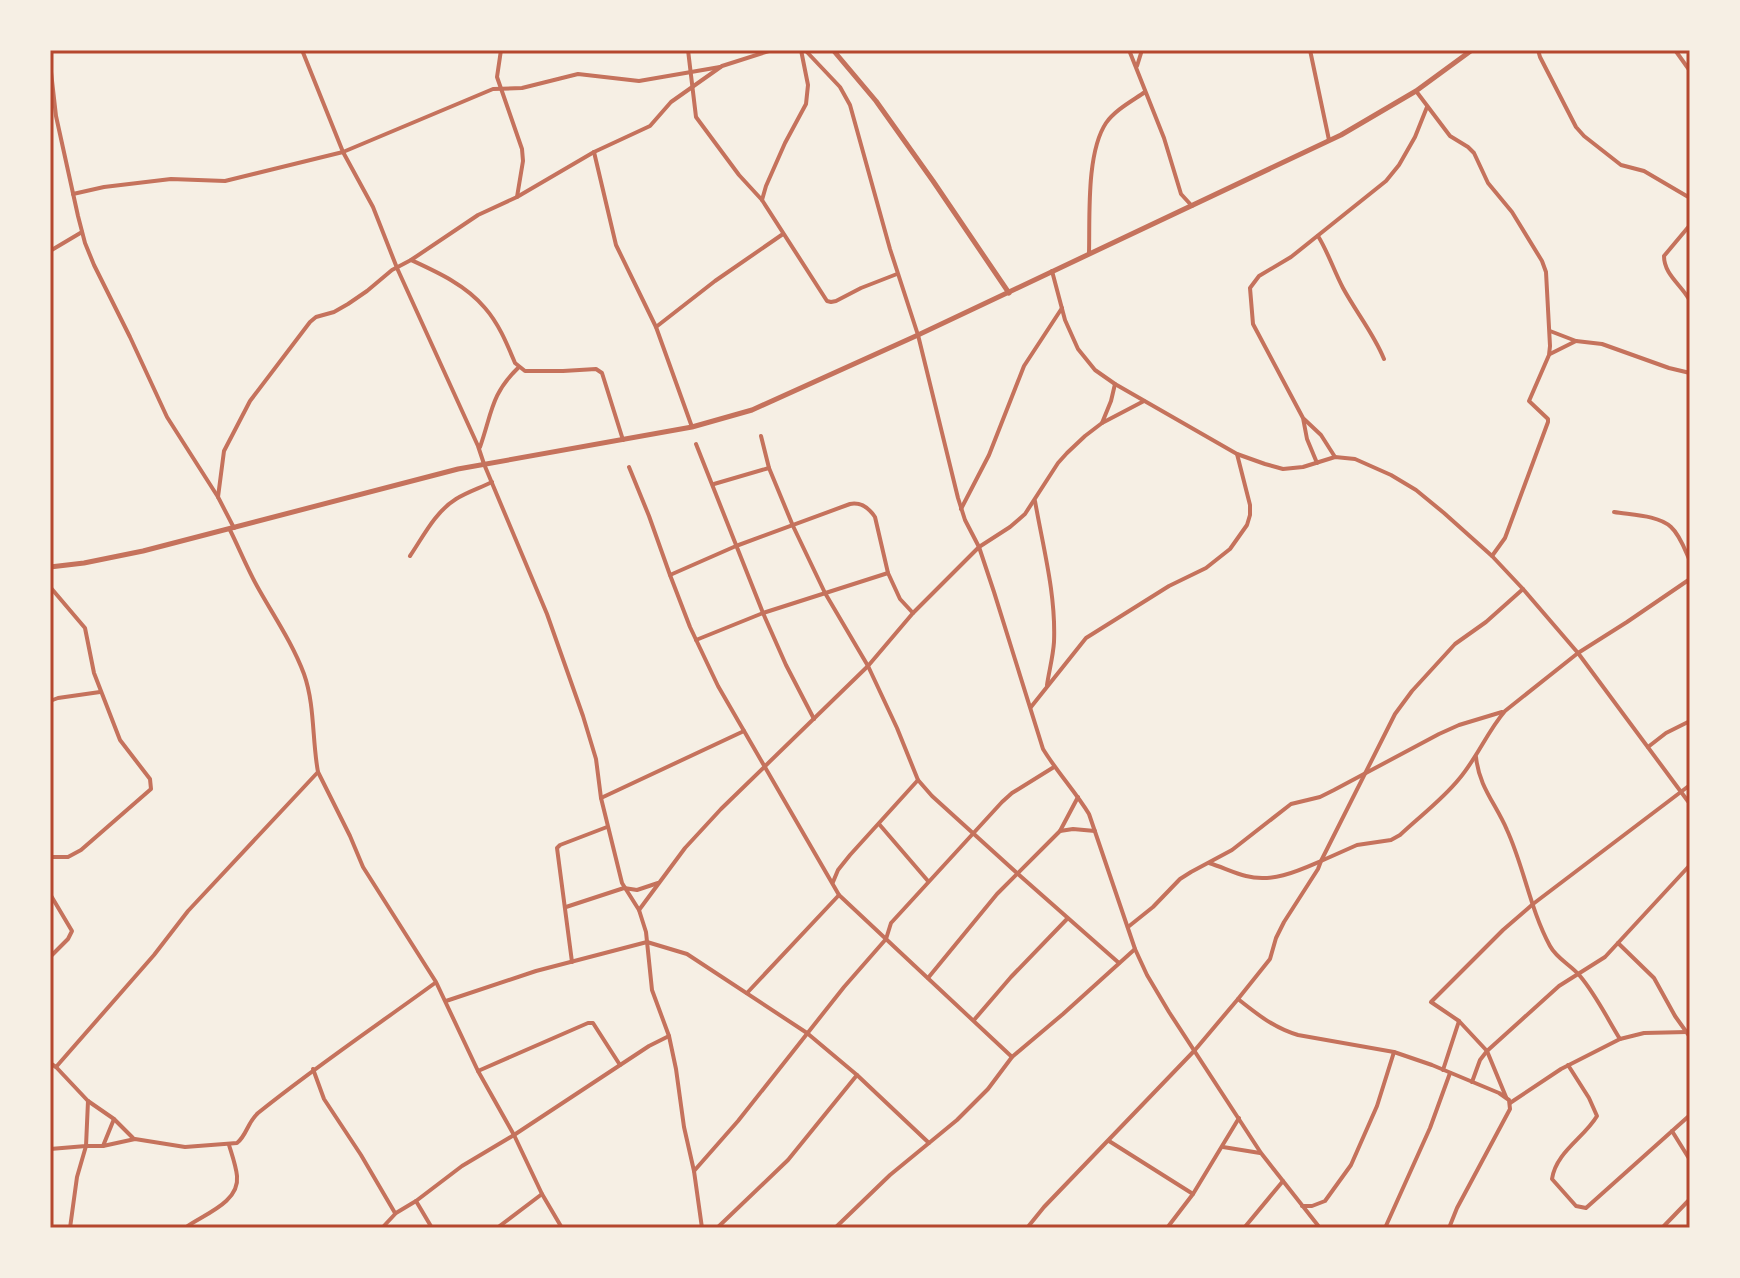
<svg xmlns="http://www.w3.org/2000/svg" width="1740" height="1278" viewBox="0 0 1740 1278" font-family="Helvetica,sans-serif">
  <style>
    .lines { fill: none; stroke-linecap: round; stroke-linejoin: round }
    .minor { stroke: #c5725c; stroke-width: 4 }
    .tertiary { stroke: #c5725c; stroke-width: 5 }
    .neatline { fill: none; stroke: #b5482f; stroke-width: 3 }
  </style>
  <rect width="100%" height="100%" fill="#f6efe4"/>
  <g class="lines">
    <g class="minor">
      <path d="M50 50V63L56 116 78 216 85 243 94 265 130 337 167 417 218 497 234 528"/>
      <path d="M302 50 343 152 373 207 397 268 478 446 484 464 547 614 583 716 596 759 601 798 622 883 639 910 685 848 721 809 868 666 913 613 979 547 1010 527 1025 514 1058 463 1067 453 1085 436 1102 423 1144 401"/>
      <path d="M501 50 497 77 522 149 523 161 517 197"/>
      <path d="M688 50 696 117 739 175 762 200 827 301 831 302 836 301 861 288 897 274"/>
      <path d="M805 50 840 87 850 105 890 249 918 335 958 498 965 520 979 547 994 592 1043 749C1057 772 1075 791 1089 814L1135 949 1147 975 1169 1012 1261 1153 1320 1228"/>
      <path d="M1129 50 1164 138 1181 194 1192 206"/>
      <path d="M1310 50 1329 140"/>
      <path d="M1538 50 1540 57 1576 127 1584 136 1621 165 1644 171 1690 198"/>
      <path d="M1675 50 1690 71"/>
      <path d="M1137 66 1142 50"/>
      <path d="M1416 91 1450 136 1468 147 1474 153 1488 183 1512 212 1542 261 1546 272 1550 346 1549 355 1529 401 1548 419V422L1505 538 1492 556"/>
      <path d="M594 152 616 245 656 327 692 427"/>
      <path d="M73 194 104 187 171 179 225 181 343 152 493 89 522 88 578 74 639 81 720 67"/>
      <path d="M762 200 766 186 785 143 806 104 808 85 801 50"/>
      <path d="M1690 225 1664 256C1664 275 1682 285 1690 301"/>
      <path d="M1318 236C1328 252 1334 271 1343 288 1356 312 1374 334 1384 359"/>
      <path d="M50 251 82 232"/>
      <path d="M1089 253C1090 218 1086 153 1106 123 1115 110 1132 101 1145 92"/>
      <path d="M411 260C437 272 466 285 485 308 499 324 507 344 515 363L525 371H563L596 369 602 373 623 440"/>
      <path d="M1052 271 1065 320 1078 349 1095 370 1115 384 1237 454 1265 464 1283 469 1303 467 1335 457 1355 459 1391 475 1416 490 1444 513 1492 556 1523 589 1578 653 1690 804"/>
      <path d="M656 327 715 281 783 234"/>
      <path d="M1550 331 1576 341 1602 344 1669 368 1690 373"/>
      <path d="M1550 354 1576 341"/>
      <path d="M1304 419 1321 435 1335 457"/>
      <path d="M1102 423 1111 401 1115 384"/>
      <path d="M761 436 769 468 793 526 825 593 868 666 897 728 918 780 932 796 1018 874 1119 963"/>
      <path d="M696 444 763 613 786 665 814 719"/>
      <path d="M480 447C492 413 491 394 518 368"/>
      <path d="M1317 463 1307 439 1303 418 1253 324 1250 288 1259 276 1291 257 1386 181 1399 165 1415 137 1427 107"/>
      <path d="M629 467 649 516 670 575 690 627 718 686 839 895 1012 1057"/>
      <path d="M714 484 769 468"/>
      <path d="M218 497 224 451 250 401 310 322 316 317 334 312 348 304 367 291 392 270 411 260 478 215 517 197 594 152 650 126 671 102 722 66 772 50"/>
      <path d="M1035 501C1043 547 1056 594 1054 642 1053 657 1049 671 1047 685"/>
      <path d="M961 509 989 455 1024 366 1062 308"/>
      <path d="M1614 512C1631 515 1658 515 1671 527 1680 535 1685 550 1690 561"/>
      <path d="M410 556C423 537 435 512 456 499 467 492 480 488 492 482"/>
      <path d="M670 575 736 546 850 504C861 502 869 508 875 517L888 573 900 599 913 613"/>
      <path d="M696 640 763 613 888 573"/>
      <path d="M50 701 58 698 100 692"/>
      <path d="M1031 707 1086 638 1169 586 1206 568 1230 549 1247 525 1250 515V505L1237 454"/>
      <path d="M1648 747 1666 733 1690 721"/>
      <path d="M1476 757C1479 787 1496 804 1507 830 1524 867 1530 909 1550 946 1557 959 1571 965 1580 976 1596 995 1607 1018 1620 1039"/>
      <path d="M318 772 350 836 363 867 436 982 478 1071 514 1135 542 1194 562 1228"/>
      <path d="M601 798 744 731"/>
      <path d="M879 824 928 881"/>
      <path d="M1060 831 1073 829 1095 831"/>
      <path d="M50 857H68L81 850 151 789 150 779 120 740 94 673 85 628 51 588"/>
      <path d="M1209 863C1222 867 1234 873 1246 876 1272 883 1298 871 1321 861L1395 714 1412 691 1455 644 1486 622 1523 589"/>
      <path d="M833 882 838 870 850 855 918 780"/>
      <path d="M50 894 72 931 68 939 50 957"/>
      <path d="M566 907 624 888 637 890 658 883"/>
      <path d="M639 910 646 932 652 990 669 1036 676 1069 684 1127 694 1171 702 1228"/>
      <path d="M1128 927 1153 907 1180 879 1191 872 1232 850 1291 804 1320 797 1334 790 1439 734 1459 725 1502 712"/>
      <path d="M1618 943 1654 978 1675 1016 1690 1037"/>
      <path d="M572 962 557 848 560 845 607 827"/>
      <path d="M928 978 997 894 1060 831 1078 797"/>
      <path d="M747 993 839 895"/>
      <path d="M1238 999C1257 1014 1274 1028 1298 1035L1394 1052 1432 1065 1499 1093 1509 1100 1510 1109 1457 1208 1449 1228"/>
      <path d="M446 1001 536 971 647 942 687 954 807 1033 857 1075 929 1143"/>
      <path d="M974 1020 1011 977 1067 919"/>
      <path d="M50 1063 56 1067 154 955 188 911 318 772C312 740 315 705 304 674 292 642 273 615 257 586 247 568 239 548 230 530"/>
      <path d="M1568 1065 1589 1098 1597 1116C1584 1138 1556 1152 1552 1179L1576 1206 1586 1208 1690 1115"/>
      <path d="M56 1067 88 1101 114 1119 133 1138"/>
      <path d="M313 1069 324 1099 361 1155 395 1213"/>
      <path d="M1443 1070 1459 1021"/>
      <path d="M478 1071 588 1023H593L620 1065"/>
      <path d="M1472 1082 1480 1060 1487 1051 1559 986 1605 957 1690 865"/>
      <path d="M1506 1097 1487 1051 1459 1021 1431 1002 1503 930 1533 904 1690 785"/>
      <path d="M1510 1103 1561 1069 1620 1039 1644 1033 1687 1032"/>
      <path d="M1672 1131 1690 1160"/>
      <path d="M1109 1141 1193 1194"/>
      <path d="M103 1146 114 1119"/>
      <path d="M1223 1147 1260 1153"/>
      <path d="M50 1149 86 1146 88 1101"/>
      <path d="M694 1171 738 1121 844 987 886 939 891 923 1002 802 1012 793 1054 767"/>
      <path d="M416 1201 432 1228"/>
      <path d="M1302 1206H1312L1325 1201 1351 1165 1377 1106 1394 1052"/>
      <path d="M70 1228 77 1177 86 1146H103L135 1139 185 1147 237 1143C247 1135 247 1123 258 1113 315 1067 376 1026 435 983"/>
      <path d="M185 1228C202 1215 240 1203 237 1176 236 1166 232 1155 229 1145"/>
      <path d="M382 1228 396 1213 416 1201 462 1166 514 1135 649 1046 669 1036"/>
      <path d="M497 1228 542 1194"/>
      <path d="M717 1228 788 1160 857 1075"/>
      <path d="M835 1228 890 1175 957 1120 988 1089 1012 1057 1063 1014 1135 949"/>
      <path d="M1027 1228 1044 1207 1195 1050 1238 999 1270 959 1276 938 1284 922 1318 869 1321 861 1357 845 1391 840 1400 835C1419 817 1442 800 1459 779 1477 758 1487 732 1505 711L1578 653 1627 622 1690 579"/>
      <path d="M1167 1228 1193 1194 1239 1118"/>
      <path d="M1244 1228 1283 1181"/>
      <path d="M1385 1228 1430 1128 1450 1073"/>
      <path d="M1662 1228 1690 1199"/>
    </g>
    <g class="tertiary">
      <path d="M833 50 876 101 933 181 1009 293"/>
      <path d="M50 567 84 563 143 551 458 469 692 427 752 410 918 335 1341 135 1416 91 1472 50"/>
    </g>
  </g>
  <rect width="1740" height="1278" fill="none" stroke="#f6efe4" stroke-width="104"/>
  <rect x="52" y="52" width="1636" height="1174" class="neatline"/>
</svg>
